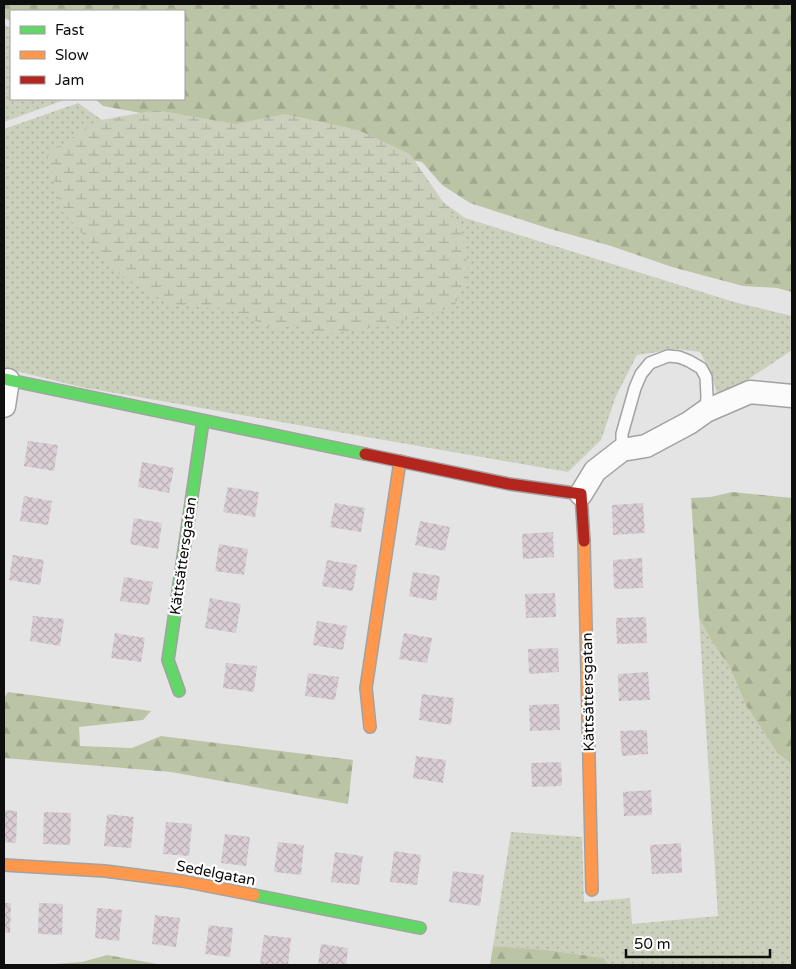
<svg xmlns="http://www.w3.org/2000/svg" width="796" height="969" viewBox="0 0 796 969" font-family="'Varela Round',sans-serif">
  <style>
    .grass { fill: url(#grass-dots) }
    .forest { fill: url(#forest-firs) }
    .wetland { fill: url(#wetland-marsh) }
    .building { fill: url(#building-cross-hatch) }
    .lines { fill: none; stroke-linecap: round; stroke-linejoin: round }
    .lane-casing { stroke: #a3a2a3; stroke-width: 14 }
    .street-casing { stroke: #a3a2a3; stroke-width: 25 }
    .fast-casing { stroke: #a3a2a3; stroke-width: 14 }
    .slow-casing { stroke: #a3a2a3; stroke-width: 14 }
    .jam-casing { stroke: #a3a2a3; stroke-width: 14 }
    .lane { stroke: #fbfbfb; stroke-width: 11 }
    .street { stroke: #fbfbfb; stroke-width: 22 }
    .fast { stroke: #63d668; stroke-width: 11 }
    .slow { stroke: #ff974d; stroke-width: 11 }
    .jam { stroke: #b3261e; stroke-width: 11 }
    .labels { text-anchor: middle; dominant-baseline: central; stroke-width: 4.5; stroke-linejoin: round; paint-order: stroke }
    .street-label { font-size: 15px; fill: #0f0e0e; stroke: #fff }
  </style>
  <defs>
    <pattern id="grass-dots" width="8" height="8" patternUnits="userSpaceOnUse" patternTransform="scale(1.25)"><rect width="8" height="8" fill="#cad0bb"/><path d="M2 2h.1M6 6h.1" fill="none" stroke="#acb1a0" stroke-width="1.8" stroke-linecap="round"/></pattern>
    <pattern id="forest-firs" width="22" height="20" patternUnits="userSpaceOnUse" patternTransform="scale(1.25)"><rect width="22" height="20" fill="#bbc5a5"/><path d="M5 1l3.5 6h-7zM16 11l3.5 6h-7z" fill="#a0a88d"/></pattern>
    <pattern id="wetland-marsh" width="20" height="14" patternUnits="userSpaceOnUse" patternTransform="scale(1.25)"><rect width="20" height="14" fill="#cad0bb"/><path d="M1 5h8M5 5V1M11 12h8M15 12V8" fill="none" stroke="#acb1a0"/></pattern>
    <pattern id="building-cross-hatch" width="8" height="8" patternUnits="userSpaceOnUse" patternTransform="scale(1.25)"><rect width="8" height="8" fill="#d9ced4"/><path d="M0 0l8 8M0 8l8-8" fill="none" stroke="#b9b0b5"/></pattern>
  </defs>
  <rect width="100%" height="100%" fill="#e4e4e4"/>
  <g class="grass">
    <path d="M4 25 11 28V99H67L4 122Z"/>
    <path d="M78 103 102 120 198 132 410 178 465 218 734 302 792 316V350L719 399 710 371 700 352 677 349 637 355 616 396 601 440 568 472 81 387 4 368V129Z"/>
    <path d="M699 618 714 645 730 667 745 704 778 754 792 764V965H608L604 958 547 950 493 946 511 832 582 837 584 902 630 898 632 924 718 916Z"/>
  </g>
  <g class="forest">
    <path d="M4 4H792V292L777 288 743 286 672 267 611 246 547 228 470 203 442 185 422 162 195 123 103 106 95 99H184V11H11V21L4 18Z"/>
    <path d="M732 492 792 498V764L778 754 745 704 730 667 714 645 699 618 691 498 711 497Z"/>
    <path d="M8 692 151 711 143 720 79 727 80 746 132 748 161 736 353 760 348 804 171 772 4 758V698Z"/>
    <path d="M493 946 547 950 604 958 608 965H490Z"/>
    <path d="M107 955 163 965H51L53 964 82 962Z"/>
  </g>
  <path class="wetland" d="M156 110 236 124 285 114 358 130 410 154 461 228 469 271 454 307 388 325 323 335 296 325 275 329 227 309 171 305 122 277 62 211 47 155 96 121Z"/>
  <g class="building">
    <path d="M28 441 58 445 54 471 24 466Z"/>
    <path d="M142 462 174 468 169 493 138 487Z"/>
    <path d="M228 487 259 492 255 517 223 512Z"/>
    <path d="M24 496 52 501 48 525 20 521Z"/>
    <path d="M335 503 365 508 361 532 330 527Z"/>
    <path d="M643 503 645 533 613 535 612 505Z"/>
    <path d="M134 518 162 523 158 549 130 544Z"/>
    <path d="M420 521 450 527 445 551 415 545Z"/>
    <path d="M553 532 554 557 523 559 522 534Z"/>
    <path d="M219 544 248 549 244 575 215 571Z"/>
    <path d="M13 555 44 560 40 585 9 580Z"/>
    <path d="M642 558 643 588 614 589 613 560Z"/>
    <path d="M327 560 357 565 353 591 322 586Z"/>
    <path d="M413 572 440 576 436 601 409 596Z"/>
    <path d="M124 577 153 582 149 605 120 601Z"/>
    <path d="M555 593 556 617 526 618 525 594Z"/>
    <path d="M210 598 241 604 236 633 205 628Z"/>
    <path d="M33 616 64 619 60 646 30 641Z"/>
    <path d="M646 617 647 643 617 644 616 618Z"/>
    <path d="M317 621 347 626 343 650 313 645Z"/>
    <path d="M115 633 145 638 141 662 111 658Z"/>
    <path d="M404 633 432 638 427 663 399 659Z"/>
    <path d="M558 648 559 672 529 674 528 649Z"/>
    <path d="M226 663 257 666 254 692 223 688Z"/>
    <path d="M648 672 650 700 619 701 618 674Z"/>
    <path d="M308 673 339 677 335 700 305 696Z"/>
    <path d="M422 694 454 698 451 725 419 720Z"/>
    <path d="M559 704 560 730 530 731 529 705Z"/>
    <path d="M647 730 648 754 622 756 620 731Z"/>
    <path d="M416 756 446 760 443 783 413 778Z"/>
    <path d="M561 762 562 786 532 787 531 763Z"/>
    <path d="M651 790 652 815 624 816 623 792Z"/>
    <path d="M4 810 17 811 16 843 4 842Z"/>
    <path d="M44 812 71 813 70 845 43 844Z"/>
    <path d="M107 814 134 817 131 848 104 846Z"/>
    <path d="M166 822 192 824 189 856 163 854Z"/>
    <path d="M225 834 250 837 246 866 221 863Z"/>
    <path d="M278 842 304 845 301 875 274 872Z"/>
    <path d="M681 843 682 873 652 874 650 845Z"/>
    <path d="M394 851 421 855 417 885 390 882Z"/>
    <path d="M335 852 363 856 359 885 331 882Z"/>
    <path d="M453 871 484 875 480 906 449 902Z"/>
    <path d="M4 903H11L10 933 4 932Z"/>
    <path d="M39 903 63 904 62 935 38 934Z"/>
    <path d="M97 908 122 910 119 941 95 938Z"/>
    <path d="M155 915 180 918 176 947 152 944Z"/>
    <path d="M209 925 233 928 230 957 205 954Z"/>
    <path d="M264 935 291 938 288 965 260 964Z"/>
    <path d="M321 944 348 948 346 965H318Z"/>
  </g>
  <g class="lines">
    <g class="lane-casing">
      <path id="lane" d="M622 450V434L635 388 641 374 650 363 668 356 679 357 689 361 701 368 706 377 707 396 706 411"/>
    </g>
    <g class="street-casing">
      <g id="street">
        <path d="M4 406 8 380"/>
        <path d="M581 494 595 471 622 450 646 446 689 423 706 411 750 392 792 396"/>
      </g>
    </g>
    <g class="fast-casing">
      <g id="fast">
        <path d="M4 379 365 454"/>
        <path d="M179 691 168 660 203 421"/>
        <path d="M254 895 420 928"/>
      </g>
    </g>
    <g class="slow-casing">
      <g id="slow">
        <path d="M584 541 592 890"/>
        <path d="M370 727 366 688 400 461"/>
        <path d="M4 865 105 871 182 881 254 895"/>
      </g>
    </g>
    <g class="jam-casing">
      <path id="jam" d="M365 454 509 484 581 494 584 541"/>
    </g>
    <use href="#lane" class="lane"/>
    <use href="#street" class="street"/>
    <use href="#fast" class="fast"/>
    <use href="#slow" class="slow"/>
    <use href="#jam" class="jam"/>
  </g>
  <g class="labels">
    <g class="street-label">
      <text transform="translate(183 556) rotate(-82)">Kättsättersgatan</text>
      <text transform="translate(588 692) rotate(-91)">Kättsättersgatan</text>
      <text transform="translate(216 873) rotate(11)">Sedelgatan</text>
    </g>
  </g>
  <rect width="796" height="969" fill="none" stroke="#0f0e0e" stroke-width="10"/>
  <rect x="10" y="10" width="175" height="90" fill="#ffffff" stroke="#9f9f9f"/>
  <rect x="20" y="26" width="25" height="8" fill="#63d668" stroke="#9f9f9f"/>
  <text x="55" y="35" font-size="15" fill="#0f0e0e">Fast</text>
  <rect x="20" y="51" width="25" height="8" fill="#ff974d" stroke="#9f9f9f"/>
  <text x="55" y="60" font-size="15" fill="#0f0e0e">Slow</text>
  <rect x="20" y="76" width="25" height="8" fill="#b3261e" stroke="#9f9f9f"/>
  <text x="55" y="85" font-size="15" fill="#0f0e0e">Jam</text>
  <path d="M626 949v8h144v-8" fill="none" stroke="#0f0e0e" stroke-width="2.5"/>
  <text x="634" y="949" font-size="15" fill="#0f0e0e" stroke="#ffffff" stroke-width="4" paint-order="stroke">50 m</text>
</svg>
